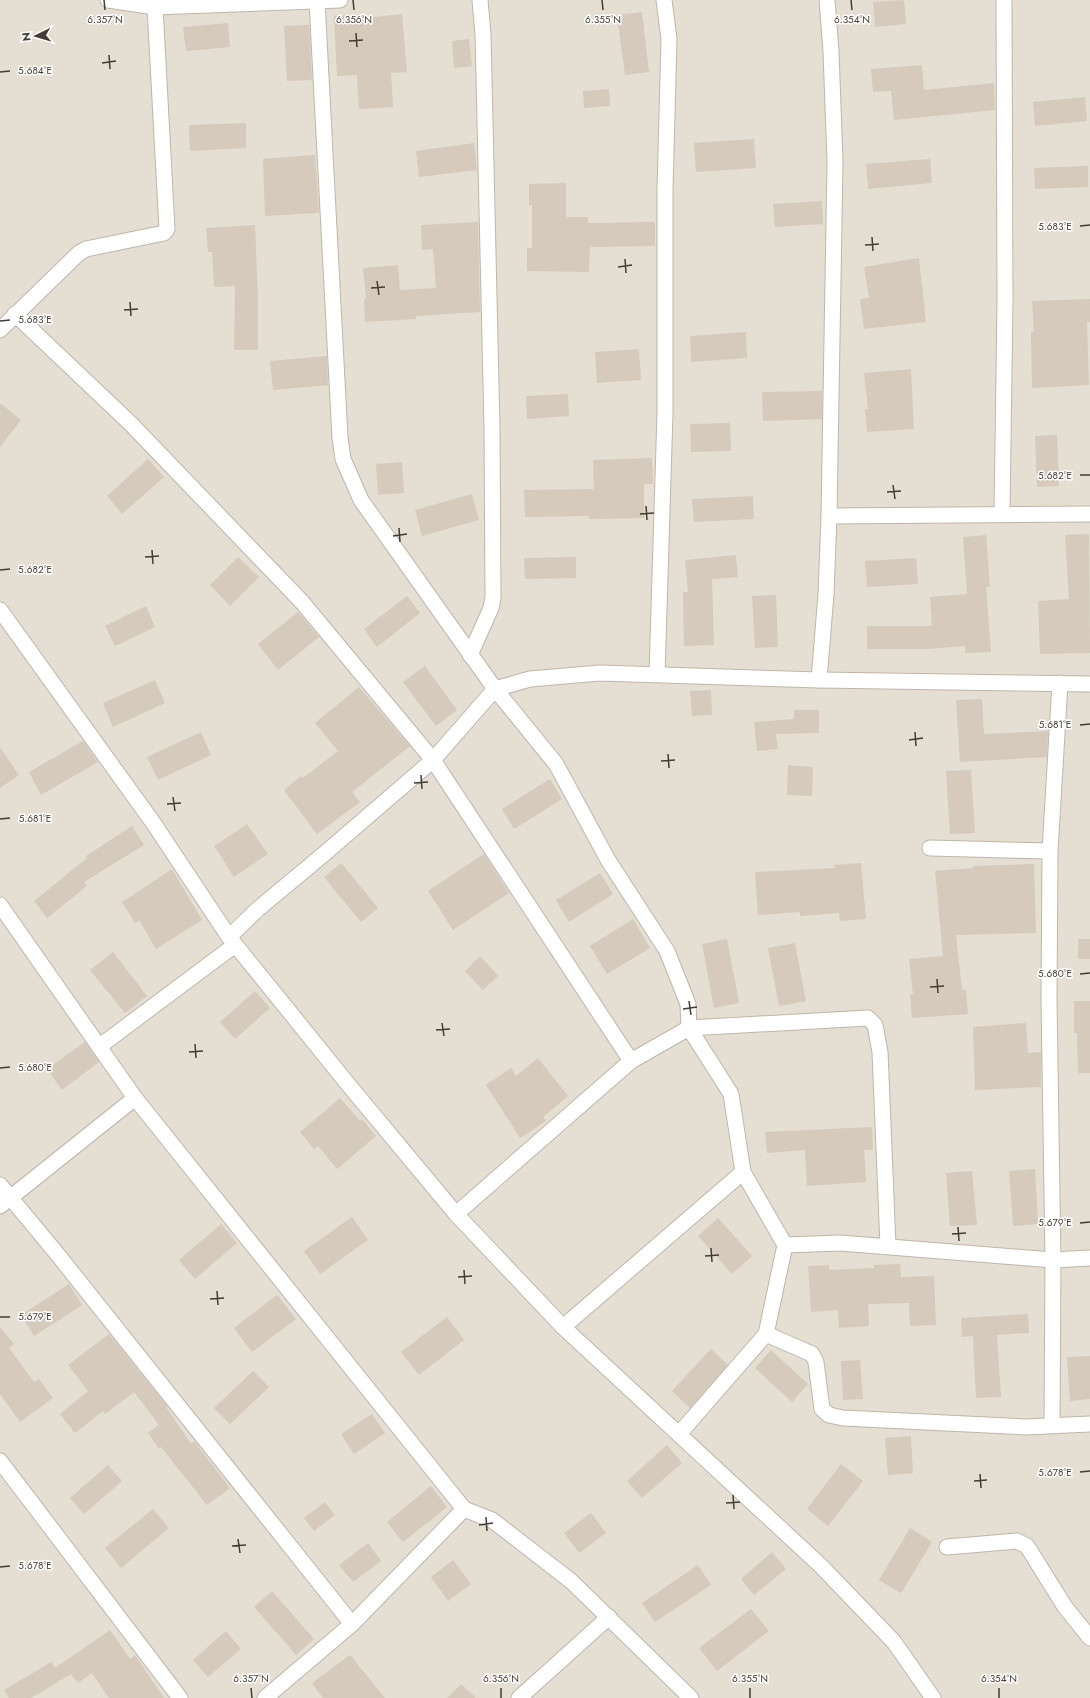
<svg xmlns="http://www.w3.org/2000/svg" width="1090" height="1698" viewBox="0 0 1090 1698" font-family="Jost,sans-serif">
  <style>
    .residential { fill: #e5ded2 }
    .building { fill: #d5cabc }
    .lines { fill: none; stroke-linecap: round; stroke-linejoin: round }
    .minor-casing { stroke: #bfb6a9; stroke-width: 17 }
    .minor { stroke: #fff; stroke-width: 15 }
    .ticks { fill: none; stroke: #433c34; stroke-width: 1.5 }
    .ticks-label { font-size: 10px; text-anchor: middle; fill: #433c34; stroke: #fff; stroke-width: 3; stroke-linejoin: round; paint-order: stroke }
  </style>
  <rect width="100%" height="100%" fill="#f1ece3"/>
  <rect class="residential" x="0" y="0" width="1090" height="1698"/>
  <g class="building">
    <path d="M904 0 906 24 875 27 873 2Z"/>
    <path d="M642 12 649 72 625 75 617 15Z"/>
    <path d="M365 14V18L402 14 407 72 391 73 393 107 359 109 357 75 337 76 334 16Z"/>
    <path d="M228 23 230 47 186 51 183 27Z"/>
    <path d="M309 25 312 80 287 81 284 26Z"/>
    <path d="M469 39 472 66 454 68 452 41Z"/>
    <path d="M922 65 924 90 994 83 995 110 894 120 891 91 873 92 871 69Z"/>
    <path d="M609 89 610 106 584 108 583 91Z"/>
    <path d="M1085 97 1087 121 1035 126 1033 102Z"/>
    <path d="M246 123V148L190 151 189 125Z"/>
    <path d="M754 139 756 168 696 172 694 143Z"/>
    <path d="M474 143 477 170 419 177 416 151Z"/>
    <path d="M315 155 319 213 265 216 263 159Z"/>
    <path d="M930 159 932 183 868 189 866 164Z"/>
    <path d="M1088 166V187L1035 189 1034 168Z"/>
    <path d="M566 183V217H588V223L655 222V246L590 247 589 272 527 271V248H532V205H529V184Z"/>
    <path d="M822 201 823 224 775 227 773 204Z"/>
    <path d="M478 222 480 312 416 316V319L365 322 364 299 366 298 363 268 398 265 400 290 436 288 433 249 422 250 421 225Z"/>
    <path d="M255 225 258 296V350H234L235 286 214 287 212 252H208L206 228Z"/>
    <path d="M919 258 926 322 864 329 860 299 869 298 864 267Z"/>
    <path d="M1090 299V322H1087L1089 385 1032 388 1031 332H1034L1032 301Z"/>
    <path d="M746 332 747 358 691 362 690 336Z"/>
    <path d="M639 349 641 380 597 383 595 352Z"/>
    <path d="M327 356 328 385 273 390 270 361Z"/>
    <path d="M911 369 914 429 867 432 865 409H868L864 373Z"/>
    <path d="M822 391V419L763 421 762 392Z"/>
    <path d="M568 394 569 416 527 419 526 396Z"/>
    <path d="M0 403 21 420 0 447Z"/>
    <path d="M730 423 731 451 691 452 690 424Z"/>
    <path d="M1057 435 1059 486 1037 487 1035 436Z"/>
    <path d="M652 458 653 484H644V518L589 519V516L525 517 524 490 594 489 593 460Z"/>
    <path d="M148 459 164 477 122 514 107 496Z"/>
    <path d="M402 462 404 493 378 495 376 464Z"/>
    <path d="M472 494 479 520 422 536 415 510Z"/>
    <path d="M753 496 754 519 694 522 692 499Z"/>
    <path d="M1089 534 1090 653 1040 654 1038 601 1069 599 1065 535Z"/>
    <path d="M986 535 990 587H986L991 652 965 653V646L927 649H867V626H932L930 597 967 594 963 537Z"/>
    <path d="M736 555 738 577 712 579 714 645 684 646 683 592H688L685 560Z"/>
    <path d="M238 557 259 577 230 606 210 585Z"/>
    <path d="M576 557V578L525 579 524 558Z"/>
    <path d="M916 558 918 584 867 587 865 561Z"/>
    <path d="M776 595 778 647 755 648 752 596Z"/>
    <path d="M407 596 420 613 377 647 364 629Z"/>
    <path d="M146 606 155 627 115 646 105 626Z"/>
    <path d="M298 612 319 637 278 670 258 644Z"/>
    <path d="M425 666 457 710 436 726 403 682Z"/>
    <path d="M155 680 165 703 113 727 103 703Z"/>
    <path d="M359 687 410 746 352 792 360 802 317 834 284 790 301 776 303 778 338 751 315 723Z"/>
    <path d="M711 690 712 715 692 716 690 691Z"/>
    <path d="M982 699 984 734 1048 731 1047 757 960 762 956 700Z"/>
    <path d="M794 710H819V733L776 734 778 749 757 751 754 722 794 719Z"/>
    <path d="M201 732 211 755 158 780 147 757Z"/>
    <path d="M83 741 98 762 41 795 29 772Z"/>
    <path d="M0 747 19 775 0 788Z"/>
    <path d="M788 765 813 767 812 796 787 795Z"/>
    <path d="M971 770 975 833 950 834 946 771Z"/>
    <path d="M550 779 562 799 514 829 502 809Z"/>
    <path d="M247 824 268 854 234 877 214 846Z"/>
    <path d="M132 826 144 845 84 882 87 886 47 918 34 901 87 858 86 856Z"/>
    <path d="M484 854 509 893 453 930 428 891Z"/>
    <path d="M341 863 378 908 361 922 324 877Z"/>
    <path d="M861 863 866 919 840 921 839 913 800 916V912L758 915 755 872 835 868 834 865Z"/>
    <path d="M1034 864 1036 933 956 935 962 990H966L968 1014 912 1018 910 994H913L909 959 943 956 935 871 973 868V866Z"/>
    <path d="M172 869 202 920 156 949 139 920 135 923 122 902Z"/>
    <path d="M600 873 613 894 569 922 556 900Z"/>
    <path d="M633 919 650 948 607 974 590 946Z"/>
    <path d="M727 939 739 1003 714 1008 702 944Z"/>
    <rect x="1078" y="939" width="12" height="20"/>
    <path d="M795 943 806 1001 779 1006 768 948Z"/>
    <path d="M113 952 147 996 125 1013 90 970Z"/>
    <path d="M480 956 498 976 483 990 465 971Z"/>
    <path d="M255 991 270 1008 235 1039 220 1022Z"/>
    <path d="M1074 1001H1090V1073H1078L1077 1033H1074Z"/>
    <path d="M1026 1023 1028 1053 1041 1052V1087L975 1090 973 1027Z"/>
    <path d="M85 1042 99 1062 62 1090 47 1069Z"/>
    <path d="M538 1058 568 1096 543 1117 546 1121 520 1138 486 1085 511 1068 516 1076Z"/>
    <path d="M340 1098 360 1121 362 1119 376 1136 337 1169 318 1146 314 1149 300 1132Z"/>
    <path d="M872 1127 873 1150H864L866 1182 807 1186 805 1150 767 1153 765 1132Z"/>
    <path d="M1035 1169 1038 1224 1013 1226 1009 1171Z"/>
    <path d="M972 1171 977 1225 950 1226 946 1173Z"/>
    <path d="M352 1217 368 1240 320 1274 304 1251Z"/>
    <path d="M718 1218 752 1256 732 1274 698 1236Z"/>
    <path d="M221 1224 237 1243 195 1279 179 1260Z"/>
    <path d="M900 1264 901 1277 934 1276 936 1325 910 1326 909 1303 868 1304 869 1326 839 1328 838 1310 811 1312 808 1266 829 1265V1270L874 1268V1265Z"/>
    <path d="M69 1284 82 1305 34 1336 21 1315Z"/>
    <path d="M277 1295 296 1319 252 1352 234 1328Z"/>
    <path d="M1028 1314 1029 1333 997 1335 1001 1397 976 1398 973 1336 962 1337 961 1318Z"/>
    <path d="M447 1317 464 1340 419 1375 401 1352Z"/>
    <path d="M0 1327 14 1344 9 1348 34 1382 39 1379 53 1398 20 1422 0 1394Z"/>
    <path d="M109 1334 167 1406 166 1407 191 1444 194 1441 230 1488 207 1505 161 1447 159 1449 148 1433 159 1425 134 1392 105 1414 103 1411 75 1433 60 1414 88 1391 68 1365Z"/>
    <path d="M711 1349 728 1365 690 1408 672 1391Z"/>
    <path d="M771 1350 808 1384 792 1402 755 1368Z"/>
    <path d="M1090 1356V1399L1070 1401 1067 1357Z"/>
    <path d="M860 1360 863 1399 843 1400 841 1361Z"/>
    <path d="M253 1371 269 1387 230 1424 214 1408Z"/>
    <path d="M372 1414 385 1433 354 1454 341 1434Z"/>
    <path d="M911 1436 913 1473 888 1475 885 1438Z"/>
    <path d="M667 1445 682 1463 642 1498 627 1481Z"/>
    <path d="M841 1464 863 1481 828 1526 807 1509Z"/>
    <path d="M108 1465 122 1481 84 1514 70 1498Z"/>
    <path d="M431 1486 447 1507 403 1542 387 1522Z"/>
    <path d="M325 1502 335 1515 314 1531 304 1518Z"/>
    <path d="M153 1509 169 1528 121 1568 105 1548Z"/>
    <path d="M591 1513 606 1533 579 1553 564 1533Z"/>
    <path d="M910 1528 932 1542 901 1593 879 1580Z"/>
    <path d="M368 1543 381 1561 353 1582 339 1565Z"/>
    <path d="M772 1552 786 1569 754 1595 741 1579Z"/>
    <path d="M453 1560 471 1584 448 1601 431 1577Z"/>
    <path d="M698 1565 711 1585 655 1622 642 1603Z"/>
    <path d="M272 1591 314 1639 296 1655 254 1607Z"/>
    <path d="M751 1609 769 1631 717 1671 699 1648Z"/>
    <path d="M110 1630 130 1659 135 1655 164 1698H109L92 1673 78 1683 71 1674 31 1698H9L4 1690 51 1662 55 1668Z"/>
    <path d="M226 1631 241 1649 208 1677 193 1660Z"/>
    <path d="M350 1655 385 1698H323L312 1683Z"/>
    <path d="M461 1684 476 1698H447Z"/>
  </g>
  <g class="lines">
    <g class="minor-casing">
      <g id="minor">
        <path d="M108 0 155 7 340 0"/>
        <path d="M317 1 340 438 343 459 361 500 495 689 556 764 608 860 667 951 688 1004 689 1028 731 1094 743 1172 785 1245 766 1334"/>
        <path d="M15 314 131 424 302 602 433 760 631 1061"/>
        <path d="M0 330 79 253 86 249 164 233 167 229 155 7"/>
        <path d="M1002 514 1005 302 1004 0"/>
        <path d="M829 516 1090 514"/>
        <path d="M0 610 154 824 229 937 347 1083 456 1214 563 1327 821 1566 894 1642 933 1698"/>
        <path d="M470 655 491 608 493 598 492 428 483 34 480 0"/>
        <path d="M657 674 665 413V189L669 39 664 0"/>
        <path d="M819 680 826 594 829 516 835 162 831 51 827 0"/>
        <path d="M930 848 1050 851"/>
        <path d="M0 905 135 1098 464 1509 492 1520 571 1581 691 1698"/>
        <path d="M229 937 258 909 324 854 433 760 495 689 530 679 600 673 819 680 1090 684"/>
        <path d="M100 1046 235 945"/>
        <path d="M0 1185 58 1255 352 1624"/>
        <path d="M0 1206 135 1098"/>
        <path d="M456 1214 631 1061 689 1028 868 1018 875 1025 880 1052 888 1246"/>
        <path d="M785 1245 840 1243 1053 1260 1090 1258"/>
        <path d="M563 1327 743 1172"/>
        <path d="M1052 1425 1053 1260 1049 999 1050 851 1060 683"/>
        <path d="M679 1434 766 1334 812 1354 816 1362 822 1409 829 1415 843 1418 1026 1427 1090 1424"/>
        <path d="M0 1461 180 1698"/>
        <path d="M947 1547 1017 1541 1027 1546 1065 1607 1090 1638"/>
        <path d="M265 1698 352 1624 464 1509"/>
        <path d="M519 1698 609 1617"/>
      </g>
    </g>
    <use href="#minor" class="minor"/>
  </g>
  <path class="ticks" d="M104 0 105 10M353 0 354 10M602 0 603 10M851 0 852 10M356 33 357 47M349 41 363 40M109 55 110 69M102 63 116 61M0 72 10 71M1080 226 1090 225M872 237 873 251M865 245 879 244M625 259 626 273M618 267 632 265M377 281 379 295M371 288 385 287M130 302 131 316M124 310 138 309M0 321 10 320M1080 475H1090M893 485 895 499M887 492 901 491M646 506 647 520M640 514 654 513M399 528 400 542M393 536 407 534M152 550 153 564M145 557 159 556M0 570 10 569M1080 725 1090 724M915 732 916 746M909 740 923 738M668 754 669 768M661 761 675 760M421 775 422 789M414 783 428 782M173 797 175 811M167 804 181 803M0 819 10 818M1080 974 1090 973M937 979 938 993M930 987 944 986M689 1001 691 1015M683 1009 697 1007M442 1023 444 1036M436 1030 450 1029M195 1044 196 1058M189 1052 203 1051M0 1068 10 1067M1080 1223 1090 1222M958 1227 959 1241M952 1234 966 1233M711 1248 712 1262M705 1256 719 1255M464 1270 465 1284M458 1277 472 1276M217 1291 218 1305M210 1299 224 1298M0 1317H10M1080 1472 1090 1471M980 1474 981 1488M974 1481 987 1480M733 1495 734 1509M726 1503 740 1502M486 1517 487 1531M479 1525 493 1523M238 1539 240 1553M232 1546 246 1545M0 1567 10 1566M251 1688 252 1698M501 1688V1698M750 1688V1698M999 1688V1698"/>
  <g class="ticks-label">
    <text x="105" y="23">6.357°N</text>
    <text x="354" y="23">6.356°N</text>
    <text x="603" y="23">6.355°N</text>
    <text x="852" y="23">6.354°N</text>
    <text x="35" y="74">5.684°E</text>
    <text x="1055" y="230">5.683°E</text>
    <text x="35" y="323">5.683°E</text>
    <text x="1055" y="479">5.682°E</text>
    <text x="35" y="573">5.682°E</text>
    <text x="1055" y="728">5.681°E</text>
    <text x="35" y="822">5.681°E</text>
    <text x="1055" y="977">5.680°E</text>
    <text x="35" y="1071">5.680°E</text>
    <text x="1055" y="1226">5.679°E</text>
    <text x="35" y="1320">5.679°E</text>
    <text x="1055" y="1476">5.678°E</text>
    <text x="35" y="1569">5.678°E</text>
    <text x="251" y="1682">6.357°N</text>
    <text x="501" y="1682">6.356°N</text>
    <text x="750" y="1682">6.355°N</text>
    <text x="999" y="1682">6.354°N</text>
  </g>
  <g transform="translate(36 36) rotate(265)" stroke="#ffffff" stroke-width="3" paint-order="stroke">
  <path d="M0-3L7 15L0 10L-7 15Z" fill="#433c34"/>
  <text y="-6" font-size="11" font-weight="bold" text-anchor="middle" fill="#433c34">N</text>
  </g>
</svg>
